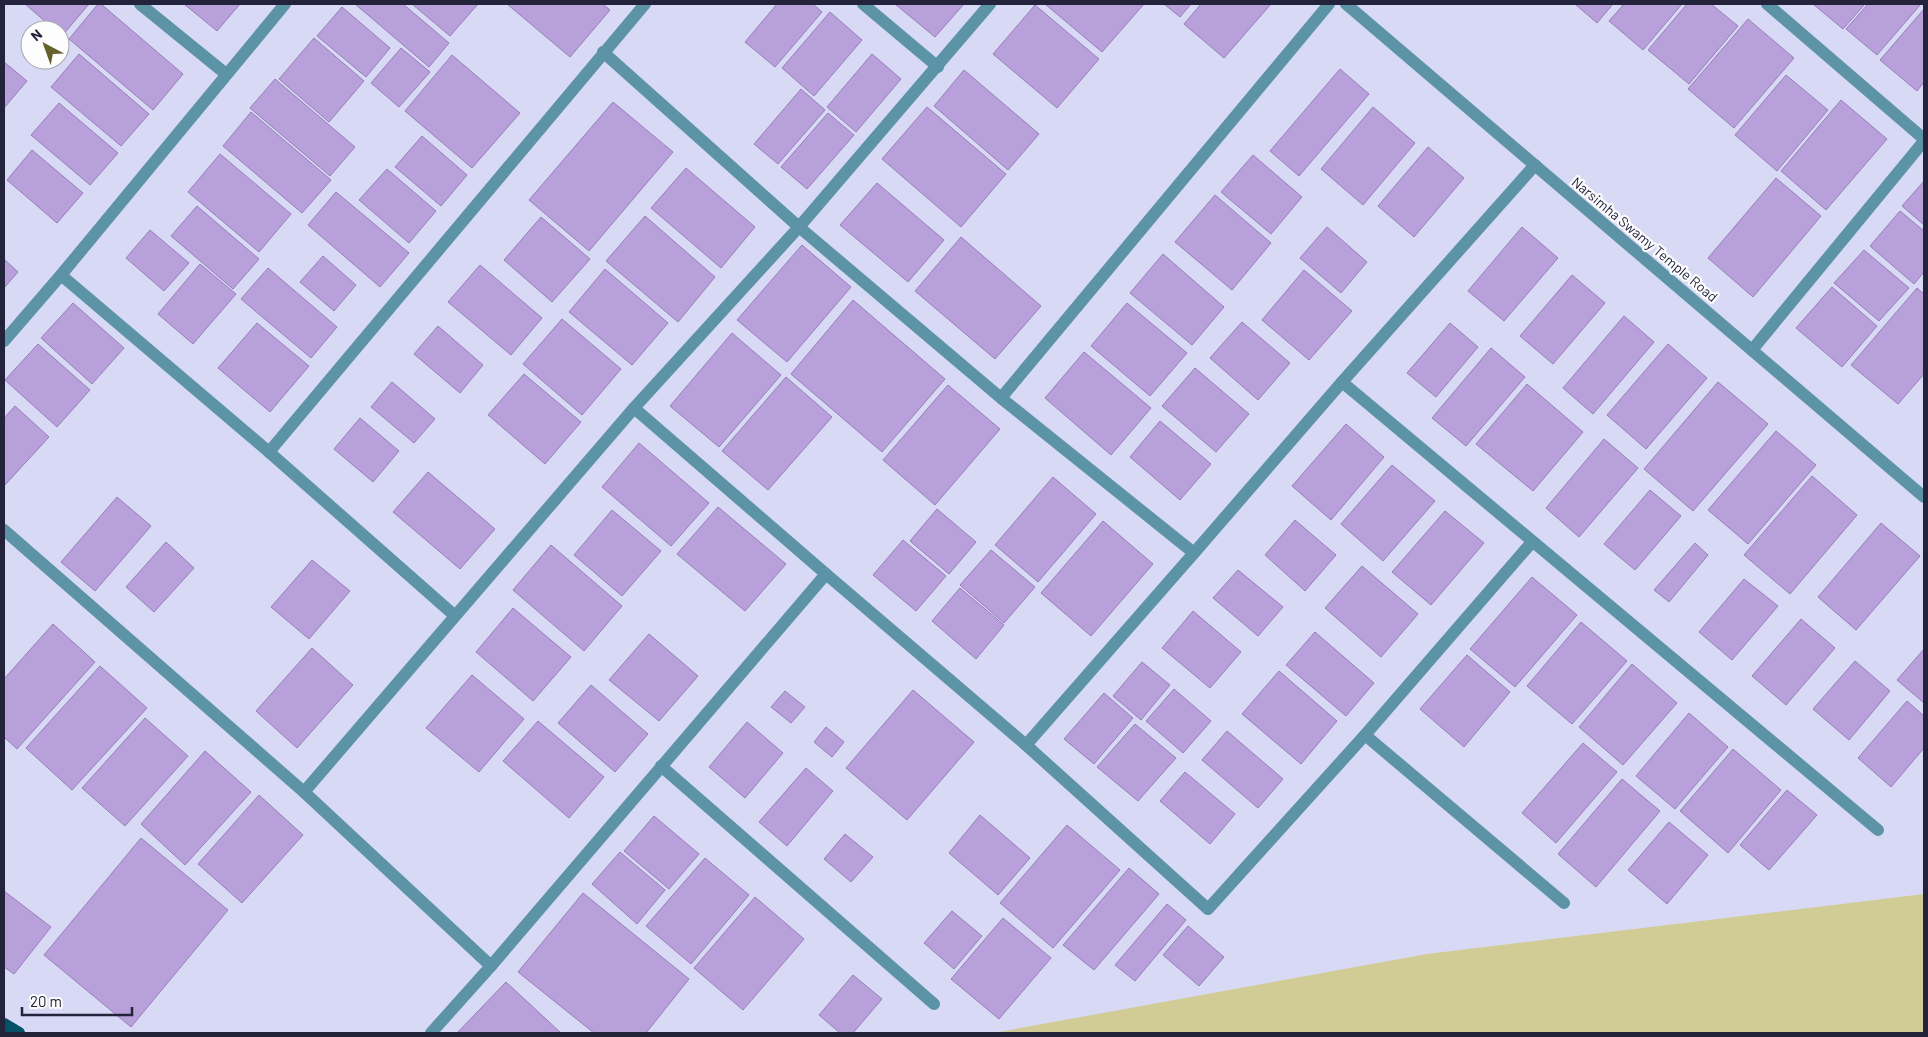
<svg xmlns="http://www.w3.org/2000/svg" width="1928" height="1037" viewBox="0 0 1928 1037" font-family="Barlow,sans-serif">
  <style>
    .green { fill: #d1cc95 }
    .building { fill: #b8a0da; stroke: #987ebb }
    .lines { fill: none; stroke-linecap: round; stroke-linejoin: round }
    .minor { stroke: #5c93a7; stroke-width: 12 }
    .major { stroke: #035166; stroke-width: 12 }
    .labels { text-anchor: middle; dominant-baseline: central; stroke-width: 4.5; stroke-linejoin: round; paint-order: stroke }
    .street-label { font-size: 14px; fill: #23233c; stroke: #fdfdfd }
  </style>
  <rect width="100%" height="100%" fill="#d8d9f4"/>
  <path class="green" d="M1924 894V1033H993L1427 954Z"/>
  <g class="building">
    <path d="M25 4H89L62 36 60 34V30H55Z"/>
    <path d="M98 4H101L183 74 153 110 69 39Z"/>
    <path d="M184 4H240L217 31Z"/>
    <path d="M355 4H403L449 43 429 67Z"/>
    <path d="M412 4H478L450 36Z"/>
    <path d="M507 4H603L610 10 570 57Z"/>
    <path d="M777 4H813L822 12 775 67 745 42Z"/>
    <path d="M895 4H964L935 37Z"/>
    <path d="M1045 4H1144L1102 52Z"/>
    <path d="M1164 4H1191L1180 17Z"/>
    <path d="M1201 4H1271L1224 58 1184 24Z"/>
    <path d="M1575 4H1613L1597 23Z"/>
    <path d="M1624 4H1682L1643 50 1609 21Z"/>
    <path d="M1687 4H1711L1738 26 1689 84 1648 50Z"/>
    <path d="M1813 4H1865L1843 29Z"/>
    <path d="M1868 4H1921L1877 55 1846 29Z"/>
    <path d="M1035 5 1099 59 1057 108 993 54Z"/>
    <path d="M342 7 390 48 366 77 317 36Z"/>
    <path d="M1924 9V82L1917 91 1880 60Z"/>
    <path d="M830 12 862 40 814 96 782 68Z"/>
    <path d="M1748 19 1794 58 1734 128 1688 89Z"/>
    <path d="M314 38 364 81 329 122 279 79Z"/>
    <path d="M401 48 430 72 399 107 371 83Z"/>
    <path d="M79 54 149 114 121 146 51 87Z"/>
    <path d="M872 54 901 79 856 132 827 107Z"/>
    <path d="M452 55 520 113 472 168 405 111Z"/>
    <path d="M4 62 27 81 4 108Z"/>
    <path d="M1340 69 1369 94 1299 176 1270 151Z"/>
    <path d="M964 70 1039 134 1008 170 934 106Z"/>
    <path d="M1786 75 1828 110 1777 171 1735 135Z"/>
    <path d="M275 79 355 147 330 176 250 108Z"/>
    <path d="M801 89 825 110 778 164 754 144Z"/>
    <path d="M1841 100 1887 139 1826 210 1781 171Z"/>
    <path d="M613 102 673 152 589 251 529 200Z"/>
    <path d="M59 103 118 153 90 185 31 135Z"/>
    <path d="M927 107 1006 174 961 227 882 159Z"/>
    <path d="M1373 107 1415 143 1363 205 1321 169Z"/>
    <path d="M251 112 331 180 302 213 223 146Z"/>
    <path d="M828 113 854 135 807 189 781 167Z"/>
    <path d="M422 136 467 175 441 206 395 167Z"/>
    <path d="M1428 147 1464 178 1414 237 1378 206Z"/>
    <path d="M32 150 83 193 57 223 7 180Z"/>
    <path d="M220 154 291 214 259 252 188 192Z"/>
    <path d="M1253 155 1302 197 1271 234 1221 192Z"/>
    <path d="M686 168 755 227 721 268 651 208Z"/>
    <path d="M387 169 436 211 409 243 359 200Z"/>
    <path d="M1776 178 1821 216 1753 297 1708 258Z"/>
    <path d="M1924 181V225L1902 206Z"/>
    <path d="M877 183 944 240 908 282 840 225Z"/>
    <path d="M336 192 409 253 380 287 308 225Z"/>
    <path d="M1215 195 1271 243 1232 290 1175 242Z"/>
    <path d="M197 206 259 259 233 289 171 236Z"/>
    <path d="M1900 211 1924 231V272L1914 284 1870 246Z"/>
    <path d="M645 216 715 277 678 322 606 261Z"/>
    <path d="M541 217 590 259 552 302 504 260Z"/>
    <path d="M1327 227 1367 262 1341 293 1300 258Z"/>
    <path d="M1522 227 1558 258 1504 321 1468 291Z"/>
    <path d="M150 230 189 263 164 291 126 258Z"/>
    <path d="M961 237 1041 306 995 359 915 291Z"/>
    <path d="M802 245 851 287 787 362 737 320Z"/>
    <path d="M1864 250 1909 288 1879 321 1834 283Z"/>
    <path d="M1163 254 1224 307 1192 345 1130 293Z"/>
    <path d="M323 256 356 285 334 311 300 282Z"/>
    <path d="M4 259 18 272 4 288Z"/>
    <path d="M200 264 236 294 193 344 158 314Z"/>
    <path d="M480 265 542 318 511 355 448 302Z"/>
    <path d="M268 268 337 327 311 358 241 299Z"/>
    <path d="M605 269 668 323 632 365 569 312Z"/>
    <path d="M1304 270 1352 311 1309 360 1262 320Z"/>
    <path d="M1572 275 1605 303 1553 364 1520 336Z"/>
    <path d="M1832 287 1877 326 1842 367 1796 328Z"/>
    <path d="M1917 288 1924 294V374L1898 404 1851 365Z"/>
    <path d="M853 300 945 379 882 452 791 374Z"/>
    <path d="M73 303 124 348 92 384 41 338Z"/>
    <path d="M1127 303 1187 353 1150 396 1091 346Z"/>
    <path d="M1624 316 1654 342 1593 414 1563 388Z"/>
    <path d="M562 319 621 369 582 415 523 364Z"/>
    <path d="M1242 322 1290 363 1258 400 1210 358Z"/>
    <path d="M257 323 309 366 270 412 218 368Z"/>
    <path d="M1450 323 1478 347 1436 397 1407 373Z"/>
    <path d="M438 326 483 365 460 393 414 354Z"/>
    <path d="M732 333 781 375 719 447 670 406Z"/>
    <path d="M38 344 90 390 57 427 5 380Z"/>
    <path d="M1668 344 1707 378 1646 449 1607 415Z"/>
    <path d="M1491 348 1525 377 1466 446 1432 418Z"/>
    <path d="M1084 352 1151 408 1111 455 1045 398Z"/>
    <path d="M1195 368 1249 414 1216 452 1162 406Z"/>
    <path d="M524 374 581 422 545 464 488 415Z"/>
    <path d="M786 377 832 417 768 490 722 451Z"/>
    <path d="M392 382 435 419 414 443 371 407Z"/>
    <path d="M1718 382 1768 424 1693 511 1644 469Z"/>
    <path d="M1527 384 1583 432 1533 491 1476 444Z"/>
    <path d="M948 385 1000 429 935 505 883 460Z"/>
    <path d="M15 406 49 437 4 486V418Z"/>
    <path d="M360 418 399 451 373 482 334 449Z"/>
    <path d="M1160 421 1211 464 1180 500 1130 457Z"/>
    <path d="M1346 424 1384 457 1331 520 1292 486Z"/>
    <path d="M1776 431 1816 465 1748 544 1708 510Z"/>
    <path d="M1604 439 1638 468 1579 537 1546 508Z"/>
    <path d="M639 443 709 503 671 546 602 487Z"/>
    <path d="M1392 465 1435 501 1383 561 1341 524Z"/>
    <path d="M428 472 495 529 460 569 393 512Z"/>
    <path d="M1812 476 1857 515 1790 594 1744 555Z"/>
    <path d="M1053 477 1096 514 1038 582 995 545Z"/>
    <path d="M1650 490 1681 516 1635 570 1604 544Z"/>
    <path d="M117 497 151 526 95 591 61 562Z"/>
    <path d="M718 507 786 564 745 611 677 554Z"/>
    <path d="M937 509 976 542 949 574 910 541Z"/>
    <path d="M612 510 661 551 622 596 574 555Z"/>
    <path d="M1445 511 1484 543 1431 605 1392 572Z"/>
    <path d="M1295 520 1336 555 1305 591 1265 555Z"/>
    <path d="M1103 521 1153 564 1091 636 1041 593Z"/>
    <path d="M1881 523 1920 556 1856 630 1818 597Z"/>
    <path d="M903 540 946 576 916 611 873 575Z"/>
    <path d="M166 542 194 568 154 612 126 587Z"/>
    <path d="M1695 543 1708 555 1669 602 1654 590Z"/>
    <path d="M551 545 622 606 584 651 513 590Z"/>
    <path d="M991 550 1035 587 1004 623 960 585Z"/>
    <path d="M312 560 350 591 309 639 271 607Z"/>
    <path d="M1362 566 1418 614 1381 657 1325 608Z"/>
    <path d="M1238 570 1283 607 1258 636 1213 598Z"/>
    <path d="M1532 577 1577 615 1515 687 1470 649Z"/>
    <path d="M1744 579 1778 606 1732 660 1699 632Z"/>
    <path d="M960 588 1004 625 976 659 932 621Z"/>
    <path d="M513 608 571 657 533 701 476 652Z"/>
    <path d="M1193 611 1241 652 1210 688 1162 648Z"/>
    <path d="M1801 619 1835 648 1786 705 1752 676Z"/>
    <path d="M1581 622 1627 661 1572 724 1527 686Z"/>
    <path d="M53 624 95 662 17 749 4 737V679Z"/>
    <path d="M1315 632 1374 683 1346 716 1286 665Z"/>
    <path d="M649 634 698 676 659 721 609 680Z"/>
    <path d="M312 648 353 685 297 748 256 711Z"/>
    <path d="M1924 649V703L1897 680Z"/>
    <path d="M1467 655 1510 692 1464 747 1420 709Z"/>
    <path d="M1855 661 1890 691 1849 740 1813 709Z"/>
    <path d="M1142 662 1170 685 1141 720 1113 696Z"/>
    <path d="M1632 664 1677 703 1623 765 1579 727Z"/>
    <path d="M100 666 147 708 72 790 26 748Z"/>
    <path d="M1279 671 1337 721 1301 764 1242 714Z"/>
    <path d="M472 675 524 719 479 772 426 728Z"/>
    <path d="M591 685 648 734 615 772 558 723Z"/>
    <path d="M1174 689 1211 721 1183 753 1146 721Z"/>
    <path d="M913 690 974 742 907 820 846 768Z"/>
    <path d="M785 691 805 707 791 723 771 707Z"/>
    <path d="M1104 693 1133 718 1094 764 1064 739Z"/>
    <path d="M1907 701 1924 716V748L1891 787 1858 758Z"/>
    <path d="M1689 713 1728 747 1675 809 1636 776Z"/>
    <path d="M145 718 188 756 125 826 82 788Z"/>
    <path d="M538 721 604 777 569 818 503 761Z"/>
    <path d="M747 722 783 753 745 798 709 767Z"/>
    <path d="M1135 724 1176 758 1138 801 1097 767Z"/>
    <path d="M826 727 844 742 832 757 814 742Z"/>
    <path d="M1227 731 1283 779 1258 808 1202 760Z"/>
    <path d="M1583 743 1617 772 1556 843 1522 813Z"/>
    <path d="M1733 749 1781 790 1728 853 1680 811Z"/>
    <path d="M205 751 251 792 185 865 141 824Z"/>
    <path d="M806 768 833 791 787 846 759 822Z"/>
    <path d="M1185 772 1235 814 1210 844 1160 801Z"/>
    <path d="M1622 779 1660 811 1596 887 1558 854Z"/>
    <path d="M1787 790 1817 815 1769 870 1740 845Z"/>
    <path d="M259 795 303 835 242 903 198 864Z"/>
    <path d="M980 815 1030 858 998 895 949 853Z"/>
    <path d="M654 816 699 854 669 889 624 851Z"/>
    <path d="M1669 822 1708 855 1667 904 1628 870Z"/>
    <path d="M1067 825 1120 870 1053 948 1000 903Z"/>
    <path d="M845 834 873 857 851 882 824 859Z"/>
    <path d="M141 838 228 910 131 1027 44 955Z"/>
    <path d="M620 852 665 890 637 924 592 884Z"/>
    <path d="M705 858 749 895 691 964 646 926Z"/>
    <path d="M1129 868 1159 894 1094 970 1063 945Z"/>
    <path d="M4 891 51 927 14 974 4 967Z"/>
    <path d="M583 893 689 979 646 1033H594L518 972Z"/>
    <path d="M755 897 804 939 743 1010 694 968Z"/>
    <path d="M1167 904 1186 920 1135 981 1115 965Z"/>
    <path d="M952 911 982 936 954 969 924 943Z"/>
    <path d="M1003 918 1051 958 999 1019 951 979Z"/>
    <path d="M1188 926 1224 957 1199 986 1163 955Z"/>
    <path d="M853 975 882 999 853 1033H840L819 1015Z"/>
    <path d="M506 982 561 1033H457Z"/>
  </g>
  <g class="lines">
    <g class="minor">
      <path d="M140 4 226 74"/>
      <path d="M863 4 938 67"/>
      <path d="M1346 4 1924 497"/>
      <path d="M1767 4 1924 139"/>
      <path d="M603 52 799 227 1001 398 1194 553 1342 382 1535 165"/>
      <path d="M61 275 269 452"/>
      <path d="M4 341 61 275 285 4"/>
      <path d="M1752 350 1924 141"/>
      <path d="M1342 382 1878 830"/>
      <path d="M1001 398 1329 4"/>
      <path d="M4 530 304 792 491 966 431 1033"/>
      <path d="M826 574 1026 745 1208 909 1365 735 1532 542"/>
      <path d="M454 615 269 452 645 4"/>
      <path d="M1365 735 1564 903"/>
      <path d="M1026 745 1194 553"/>
      <path d="M661 766 934 1004"/>
      <path d="M304 792 634 408 799 227 990 4"/>
      <path d="M491 966 826 574 634 408"/>
    </g>
    <path class="major" d="M4 1024 19 1033"/>
  </g>
  <g class="labels">
    <g class="street-label">
      <text transform="translate(1645 239) rotate(40)">Narsimha Swamy Temple Road</text>
    </g>
  </g>
  <rect width="1928" height="1037" fill="none" stroke="#23233c" stroke-width="10"/>
  <g transform="translate(45 45) rotate(319)"><circle r="24" fill="#fdfdfd" stroke="#a6a6b0"/>
  <path d="M0-4L9 19L0 12L-9 19Z" fill="#65602c"/>
  <text y="-8" font-size="14" font-weight="bold" text-anchor="middle" fill="#23233c">N</text>
  </g>
  <path d="M22 1007v8h110v-8" fill="none" stroke="#23233c" stroke-width="2.5"/>
  <text x="30" y="1007" font-size="15" fill="#23233c" stroke="#fdfdfd" stroke-width="4" paint-order="stroke">20 m</text>
</svg>
